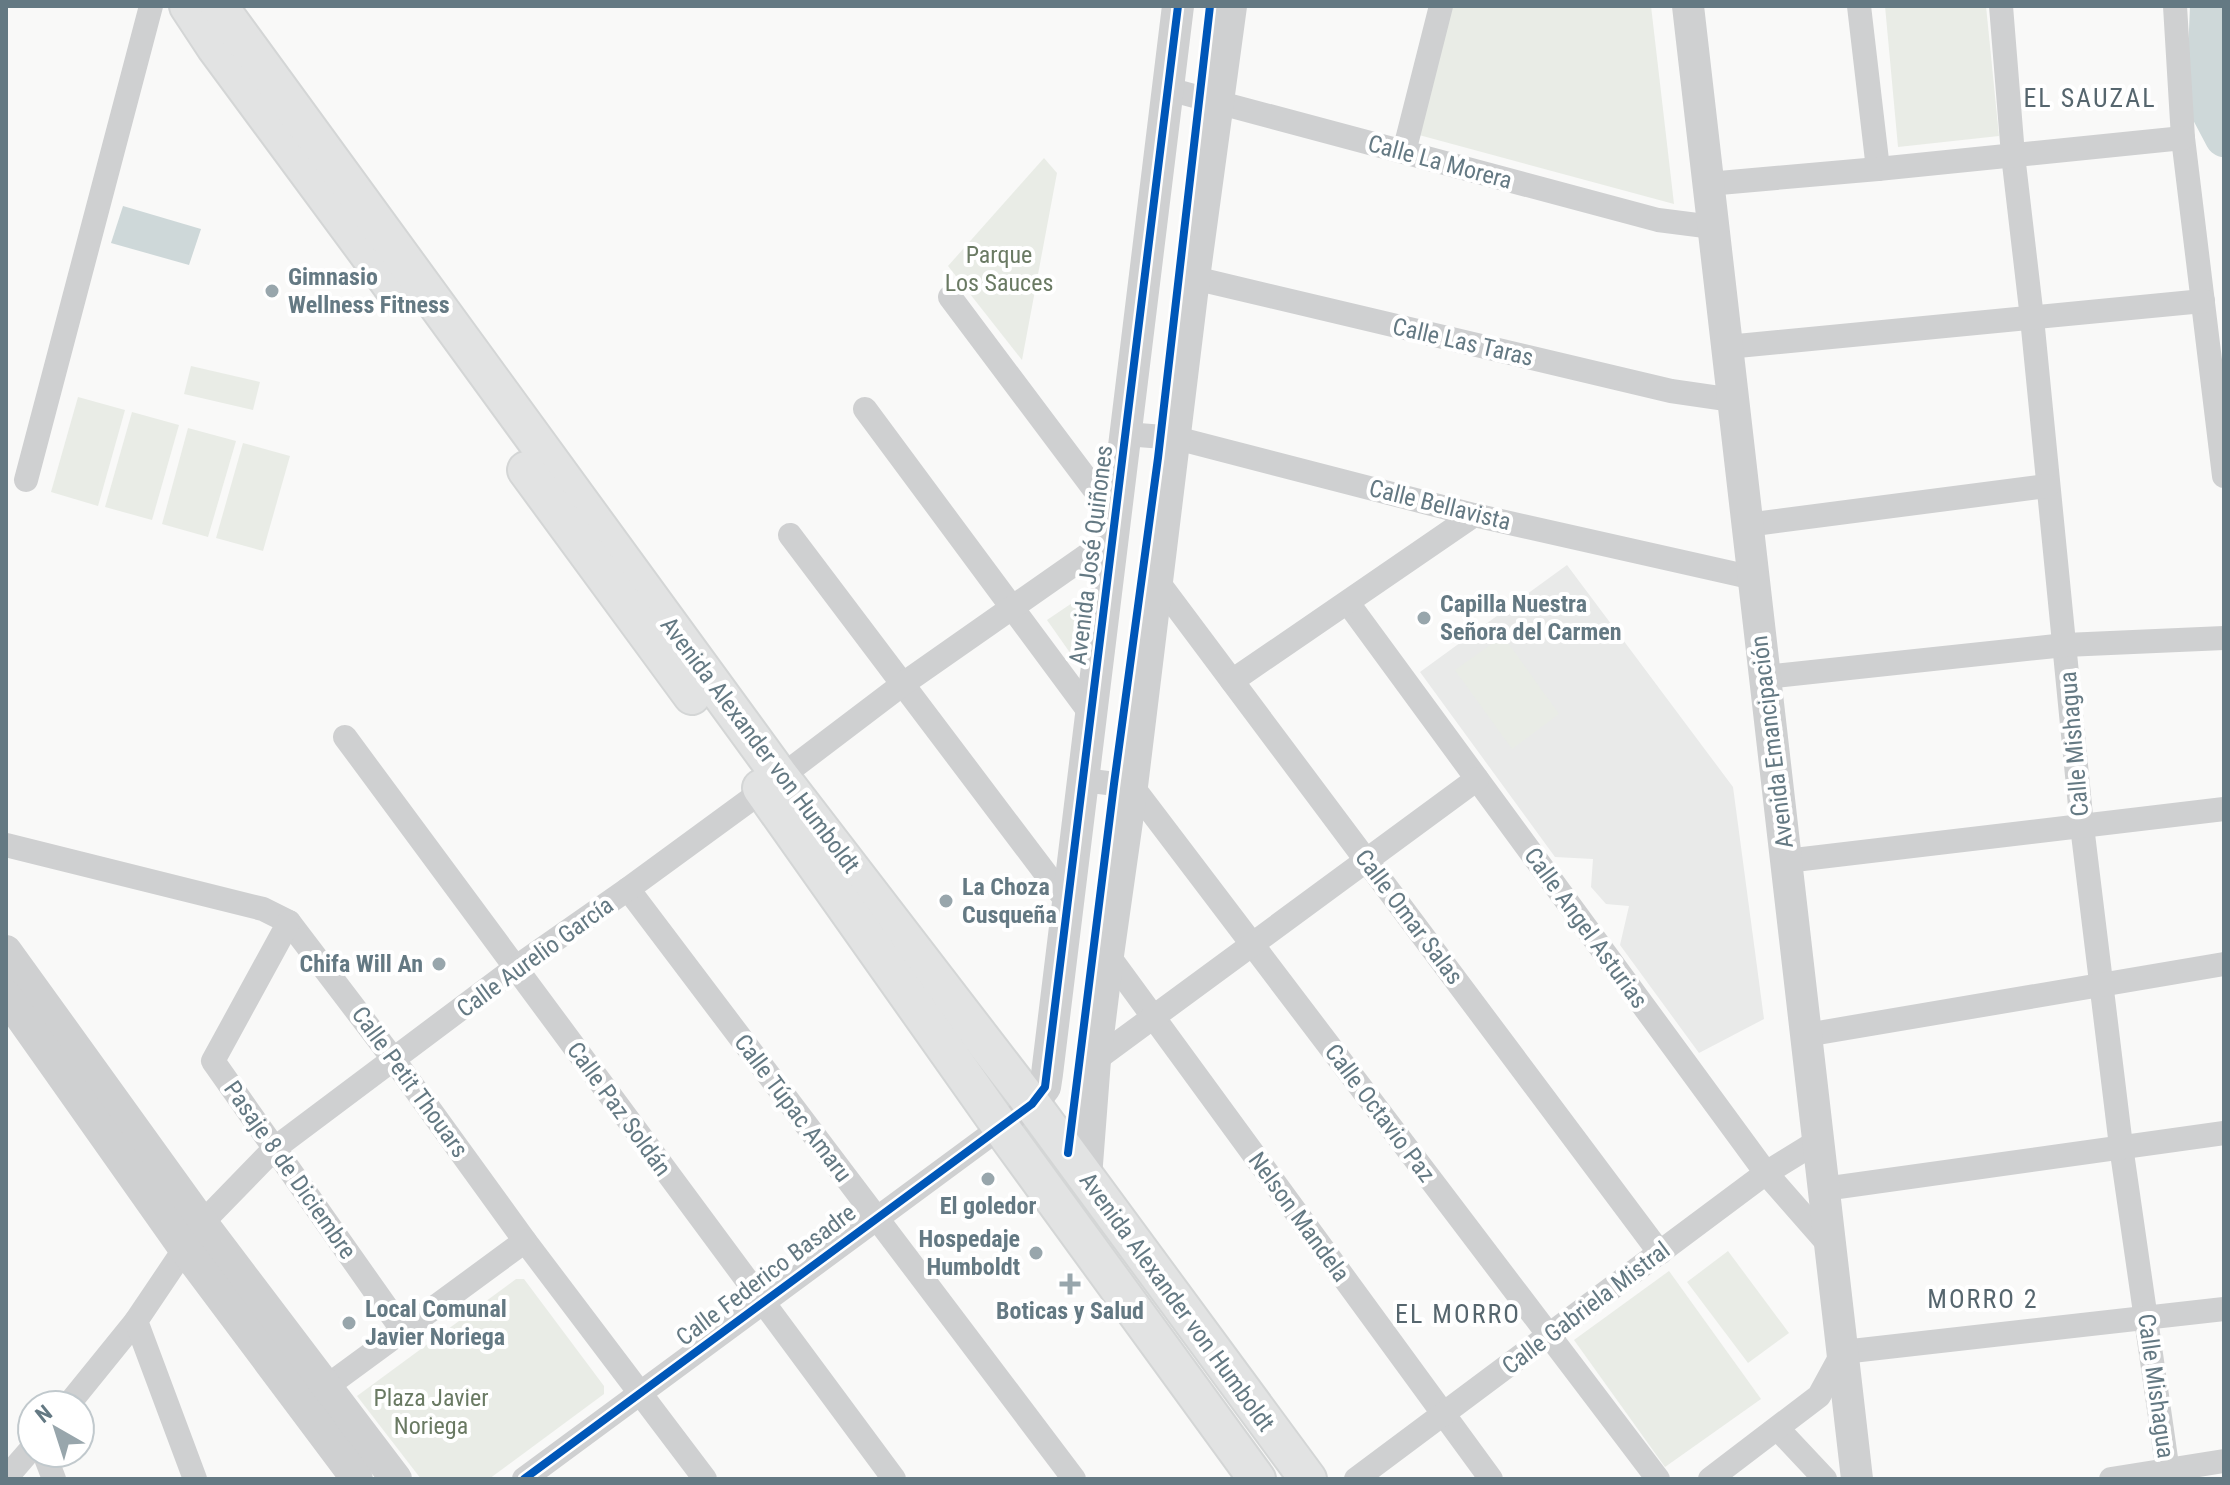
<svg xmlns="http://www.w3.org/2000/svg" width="2230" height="1485" viewBox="0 0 2230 1485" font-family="'Roboto Condensed',sans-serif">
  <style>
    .built { fill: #e9eae9 }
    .green { fill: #e9ece6 }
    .water { fill: #ced8d9 }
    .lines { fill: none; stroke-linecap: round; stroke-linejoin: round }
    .river { stroke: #ced8d9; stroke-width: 38 }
    .secondary-casing { stroke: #d4d6d6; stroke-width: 40 }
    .minor { stroke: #cfd0d1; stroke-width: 24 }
    .tertiary { stroke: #cfd0d1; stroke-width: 32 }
    .secondary { stroke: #e2e3e3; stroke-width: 36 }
    .cycleway-casing { stroke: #fff; stroke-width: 13 }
    .cycleway { stroke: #0057b8; stroke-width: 8 }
    .poi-dot { fill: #98a6ac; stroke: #fff; stroke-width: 3 }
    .labels { text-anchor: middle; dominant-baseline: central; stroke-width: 8; stroke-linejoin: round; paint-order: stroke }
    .street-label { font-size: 24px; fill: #647983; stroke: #fff }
    .park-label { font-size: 24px; fill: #6a7a63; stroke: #fff }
    .poi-label { font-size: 24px; font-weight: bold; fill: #647983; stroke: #fff; text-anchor: start }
    .neighbourhood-label { font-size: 26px; letter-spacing: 2px; fill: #56666e; stroke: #fff }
  </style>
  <rect width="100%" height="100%" fill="#f9f9f8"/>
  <path class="built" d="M1567 565 1733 787 1764 1019 1699 1053 1620 945 1629 906 1606 904 1591 887 1593 859 1555 857 1420 672Z"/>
  <g class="green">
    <path d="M1451 6H1651L1674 204 1419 135Z"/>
    <path d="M1885 6H1986L1999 136 1898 147Z"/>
    <path d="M1044 158 1057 173 1022 360 948 266Z"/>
    <path d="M191 366 260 382 253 410 184 394Z"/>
    <path d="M78 397 125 410 98 506 51 492Z"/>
    <path d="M132 412 179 425 152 520 105 507Z"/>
    <path d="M188 428 236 441 208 537 162 524Z"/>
    <path d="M243 443 290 456 263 551 216 538Z"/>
    <path d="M1081 597 1085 601 1078 654 1073 657 1047 620Z"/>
    <path d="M1503 636 1559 714 1512 749 1455 670Z"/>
    <path d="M1728 1251 1789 1333 1748 1363 1687 1282Z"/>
    <path d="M1669 1271 1761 1399 1665 1467 1574 1340Z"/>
    <path d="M516 1279H524L604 1386V1394L489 1479H421L357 1396Z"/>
  </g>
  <path class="water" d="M123 206 201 229 189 265 111 243Z"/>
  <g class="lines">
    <path class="river" d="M2209 6 2205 102 2224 138"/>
    <g class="secondary-casing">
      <g id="secondary">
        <path d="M188 6 215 47 399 296"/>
        <path d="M219 6 780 776 1032 1104 1308 1479"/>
        <path d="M526 470 692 696"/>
        <path d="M761 788 1000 1126 1257 1479"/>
      </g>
    </g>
    <g class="minor">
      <path d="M1859 6 1878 169"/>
      <path d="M2001 6 2013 155 2032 318 2082 826 2121 1146 2169 1479"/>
      <path d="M2175 6 2183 138 2224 476"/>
      <path d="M1168 89 1658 220 1713 227"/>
      <path d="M1404 152 1441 6"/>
      <path d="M1708 184 1878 169 2183 138"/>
      <path d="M1194 278 1671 391 1733 400"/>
      <path d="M950 297 1115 517"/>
      <path d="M1727 347 2203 301"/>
      <path d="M865 409 1091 714"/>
      <path d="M1126 434 1176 438 1474 515 1754 578"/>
      <path d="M26 480 151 6"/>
      <path d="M1747 525 2047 486"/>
      <path d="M790 535 1068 903"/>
      <path d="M1158 582 1660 1253"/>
      <path d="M1348 603 1766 1173 1830 1246"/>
      <path d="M1765 677 2065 645 2224 638"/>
      <path d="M1232 681 1474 515"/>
      <path d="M345 737 894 1479"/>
      <path d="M1083 780 1132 786 1658 1479"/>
      <path d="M6 845 263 909 289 922 394 1060 525 1241 705 1479"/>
      <path d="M1786 861 2224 809"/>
      <path d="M628 889 1074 1479"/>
      <path d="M289 922 213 1061 403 1331"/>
      <path d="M1108 955 1491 1479"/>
      <path d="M1806 1035 2224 964"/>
      <path d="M1095 1060 1477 779"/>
      <path d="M1824 1189 2224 1133"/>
      <path d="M326 1387 525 1241"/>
      <path d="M68 1405 136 1321"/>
      <path d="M1778 1429 1825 1479"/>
      <path d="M44 1453 54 1479"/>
      <path d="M6 1478 32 1448"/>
      <path d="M195 1479 136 1321 202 1223 275 1148 515 968 628 889 762 791 903 684 1113 537"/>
      <path d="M524 1479 1032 1104"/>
      <path d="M1356 1479 1766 1173 1818 1141"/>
      <path d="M1710 1479 1819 1396 1843 1352 2224 1309"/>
      <path d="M2111 1479 2224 1461"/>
    </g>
    <g class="tertiary">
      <path d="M1688 6 1857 1479"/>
      <path d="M6 951 202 1223 396 1479"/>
      <path d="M6 996 184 1248 357 1479"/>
      <path d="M1032 1104 1045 1087 1047 1074 1178 6"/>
      <path d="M1086 1177 1095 1060 1108 955 1132 786 1194 278 1231 6"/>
    </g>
    <use href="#secondary" class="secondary"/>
    <g class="cycleway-casing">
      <g id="cycleway">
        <path d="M1068 1153 1114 784 1158 458 1210 6"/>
        <path d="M524 1479 1032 1104 1045 1087 1178 6"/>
      </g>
    </g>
    <use href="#cycleway" class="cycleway"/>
  </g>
  <g class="poi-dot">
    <circle cx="272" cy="291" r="8"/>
    <circle cx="1424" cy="618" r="8"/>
    <circle cx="946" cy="901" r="8"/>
    <circle cx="439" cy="964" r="8"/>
    <circle cx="988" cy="1179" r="8"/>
    <circle cx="1036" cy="1253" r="8"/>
    <path d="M1066 1272h8v8h8v8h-8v8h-8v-8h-8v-8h8z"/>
    <circle cx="349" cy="1323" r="8"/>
  </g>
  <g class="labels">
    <g class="street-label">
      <text transform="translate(1440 162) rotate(15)">Calle La Morera</text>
      <text transform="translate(1463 342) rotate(13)">Calle Las Taras</text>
      <text transform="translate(1440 505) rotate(14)">Calle Bellavista</text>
      <text transform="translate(1091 555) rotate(-83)">Avenida José Quiñones</text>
      <text transform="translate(1772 742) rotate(-97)">Avenida Emancipación</text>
      <text transform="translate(2074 744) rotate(-95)">Calle Mishagua</text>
      <text transform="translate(760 745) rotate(53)">Avenida Alexander von Humboldt</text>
      <text transform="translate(1409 917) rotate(53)">Calle Omar Salas</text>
      <text transform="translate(1586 928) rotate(54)">Calle Angel Asturias</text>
      <text transform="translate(535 957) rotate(-36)">Calle Aurelio García</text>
      <text transform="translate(410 1082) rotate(54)">Calle Petit Thouars</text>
      <text transform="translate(793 1108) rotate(53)">Calle Túpac Amaru</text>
      <text transform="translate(619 1109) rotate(54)">Calle Paz Soldán</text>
      <text transform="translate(1380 1113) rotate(53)">Calle Octavio Paz</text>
      <text transform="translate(290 1170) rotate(55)">Pasaje 8 de Diciembre</text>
      <text transform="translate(1299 1217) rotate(54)">Nelson Mandela</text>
      <text transform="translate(766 1275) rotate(-37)">Calle Federico Basadre</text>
      <text transform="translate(1177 1302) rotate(54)">Avenida Alexander von Humboldt</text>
      <text transform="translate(1586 1308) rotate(-37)">Calle Gabriela Mistral</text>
      <text transform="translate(2156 1386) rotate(82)">Calle Mishagua</text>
    </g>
    <g class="park-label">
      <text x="999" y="255">Parque<tspan x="999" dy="28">Los Sauces</tspan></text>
      <text x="431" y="1398">Plaza Javier<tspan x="431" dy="28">Noriega</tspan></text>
    </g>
    <g class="poi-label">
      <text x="288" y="277">Gimnasio<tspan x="288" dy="28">Wellness Fitness</tspan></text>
      <text x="1440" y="604">Capilla Nuestra<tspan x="1440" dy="28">Señora del Carmen</tspan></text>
      <text x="962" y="887">La Choza<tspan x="962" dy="28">Cusqueña</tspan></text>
      <text x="423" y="964" text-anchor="end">Chifa Will An</text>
      <text x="988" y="1206" text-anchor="middle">El goledor</text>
      <text x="1020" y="1239" text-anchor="end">Hospedaje<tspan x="1020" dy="28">Humboldt</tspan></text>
      <text x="365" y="1309">Local Comunal<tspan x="365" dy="28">Javier Noriega</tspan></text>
      <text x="1070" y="1311" text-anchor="middle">Boticas y Salud</text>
    </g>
    <g class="neighbourhood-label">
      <text x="2090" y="98">EL SAUZAL</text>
      <text x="1983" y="1299">MORRO 2</text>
      <text x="1458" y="1314">EL MORRO</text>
    </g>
  </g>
  <rect width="2230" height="1485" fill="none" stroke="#647983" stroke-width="16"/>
  <g transform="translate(56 1429) rotate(321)"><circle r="38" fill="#ffffff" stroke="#c1c9cd" stroke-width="2"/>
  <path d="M0-6L14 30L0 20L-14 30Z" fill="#98a6ac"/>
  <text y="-12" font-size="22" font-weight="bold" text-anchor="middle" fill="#647983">N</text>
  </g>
</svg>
